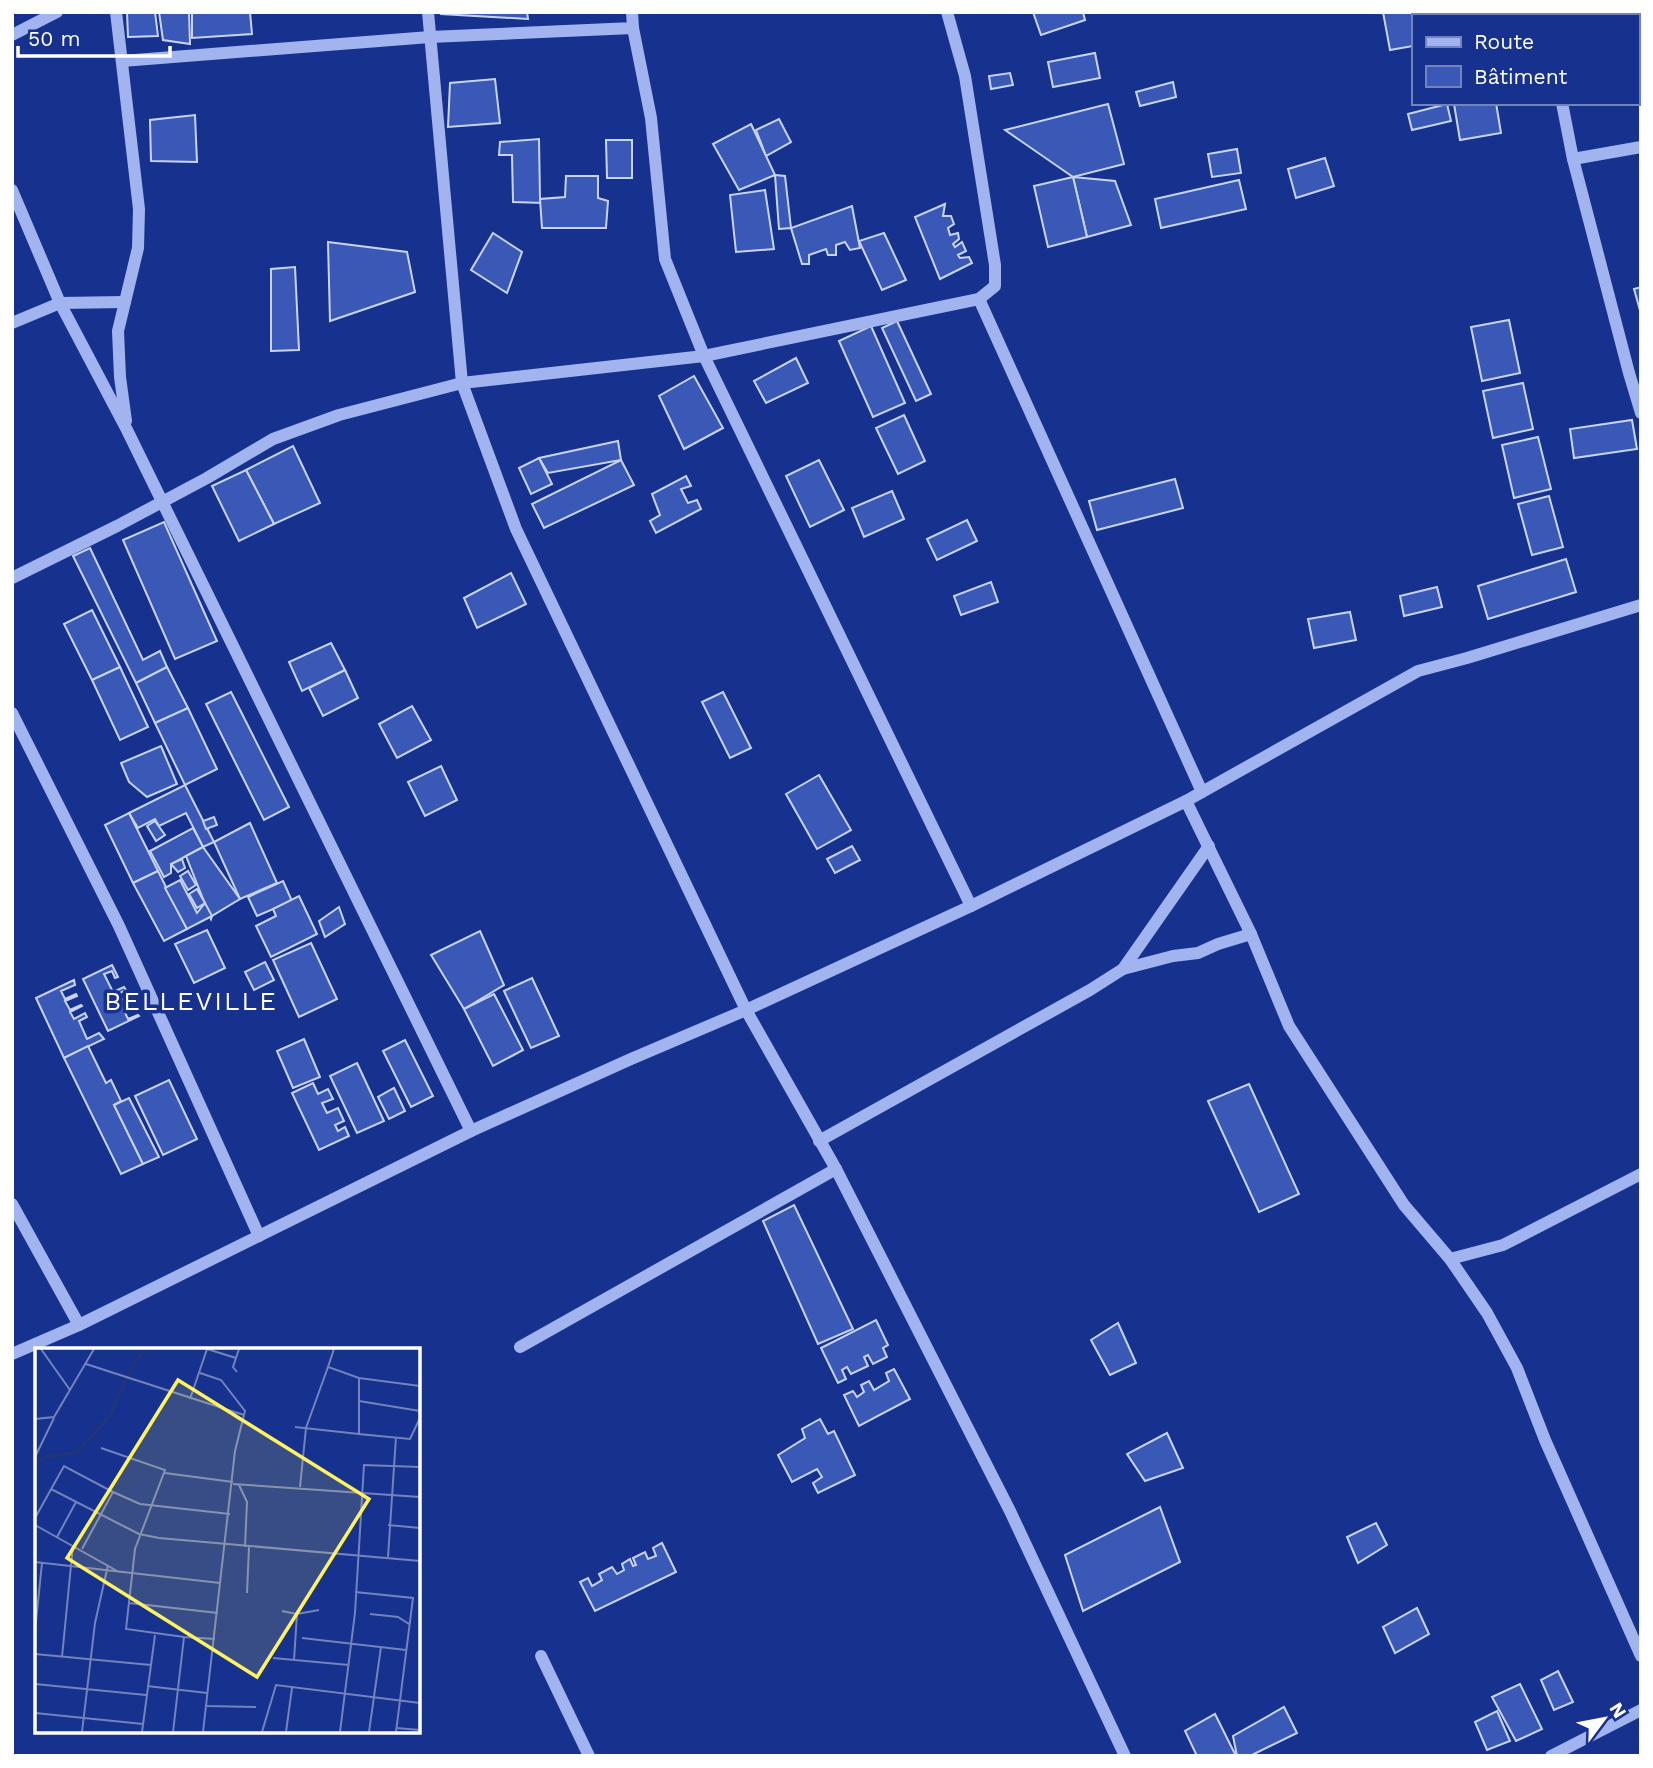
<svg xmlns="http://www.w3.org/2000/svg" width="1653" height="1768" viewBox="0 0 1653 1768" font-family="'Work Sans',sans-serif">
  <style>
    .building { fill: #3a58b5; stroke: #c8d4fb; stroke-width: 2 }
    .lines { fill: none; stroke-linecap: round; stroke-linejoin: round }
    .minor { stroke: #a1b4f0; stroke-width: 12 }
    .labels { text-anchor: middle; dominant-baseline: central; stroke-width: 7; stroke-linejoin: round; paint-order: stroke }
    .neighbourhood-label { font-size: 26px; letter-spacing: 2px; fill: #fff; stroke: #16318e }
    .inset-river { fill: none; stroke: #21357c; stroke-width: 3.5 }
    .inset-road { fill: none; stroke: #7383bb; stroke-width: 2 }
    .view { fill: #fff260; fill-opacity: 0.15; stroke: #fff260; stroke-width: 3.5 }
    .inset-edge { fill: none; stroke: #fff; stroke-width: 3.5 }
  </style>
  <rect width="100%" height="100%" fill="#16318e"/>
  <g class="building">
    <path d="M127 12H155L158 36 128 37Z"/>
    <path d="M159 12H189L190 44 163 40Z"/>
    <path d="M192 12H250L252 34 192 38Z"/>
    <path d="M441 12H527L528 19 441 14Z"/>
    <path d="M1033 12H1083L1085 20 1041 35Z"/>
    <path d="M1383 12H1430L1431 16H1413V46L1390 50Z"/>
    <path d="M1430 12H1476L1477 16H1431Z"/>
    <path d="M1476 12H1510L1511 16H1477Z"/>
    <path d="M1095 53 1100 78 1053 87 1048 62Z"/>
    <path d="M1010 73 1013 85 991 89 989 76Z"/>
    <path d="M495 79 500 123 448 127 450 83Z"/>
    <path d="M1173 82 1176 97 1140 106 1136 92Z"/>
    <path d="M1496 103 1501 133 1460 140 1454 104Z"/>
    <path d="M1108 104 1124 164 1073 177 1005 130Z"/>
    <path d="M1447 104 1451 121 1412 130 1408 114Z"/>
    <path d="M195 115 197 162 151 161 150 120Z"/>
    <path d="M779 119 791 142 766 156 756 130Z"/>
    <path d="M751 124 775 175 739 190 713 144Z"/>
    <path d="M539 139 540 199 543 203 513 202 512 155H499L500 142Z"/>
    <path d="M606 140H632V178H607Z"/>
    <path d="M1237 149 1241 173 1212 177 1208 154Z"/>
    <path d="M1325 158 1334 186 1296 198 1288 169Z"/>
    <path d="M775 175 785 176 791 228 779 229Z"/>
    <path d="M566 176H598V198L608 201 606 228H542L540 199 565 197Z"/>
    <path d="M1073 177 1115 181 1131 225 1087 237Z"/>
    <path d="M1073 177 1087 237 1048 247 1034 186Z"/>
    <path d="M1239 180 1246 209 1161 228 1155 199Z"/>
    <path d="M765 190 774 249 736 252 730 195Z"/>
    <path d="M945 204 943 216H951L954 224 948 228 950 235 958 233 959 239 953 244 955 247 962 242 966 251 958 255 960 258 969 257 972 263 940 279 915 217Z"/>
    <path d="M852 206 860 248 850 250 845 242 836 245V255H828L826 249 809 255V264H802L791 228Z"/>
    <path d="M493 233 522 252 507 293 471 270Z"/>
    <path d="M884 233 906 280 882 290 859 241Z"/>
    <path d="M328 242 407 252 415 292 330 321Z"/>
    <path d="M295 267 299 350 271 351V269Z"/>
    <path d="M1641 287V314L1634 289Z"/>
    <path d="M1509 320 1520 373 1482 381 1471 327Z"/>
    <path d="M897 321 931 394 916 401 882 328Z"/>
    <path d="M871 326 905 403 873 417 839 341Z"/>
    <path d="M796 358 808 383 766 403 754 381Z"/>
    <path d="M694 376 723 428 684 449 659 396Z"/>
    <path d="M1523 383 1533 429 1493 438 1483 391Z"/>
    <path d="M904 415 925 461 898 474 876 428Z"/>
    <path d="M1632 420 1637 449 1574 458 1570 429Z"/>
    <path d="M1538 437 1551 489 1514 498 1502 445Z"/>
    <path d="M618 441 621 460 548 473 539 458Z"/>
    <path d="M293 446 320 503 274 524 246 470Z"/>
    <path d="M539 458 552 484 531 494 519 468Z"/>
    <path d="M621 460 634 485 544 528 532 504Z"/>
    <path d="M819 460 844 510 810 527 786 476Z"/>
    <path d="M246 470 274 524 239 541 212 486Z"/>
    <path d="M686 476 691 486 681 489 688 503 697 500 701 509 656 533 650 521 660 515 652 494Z"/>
    <path d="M1175 479 1183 508 1097 530 1089 501Z"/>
    <path d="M892 491 904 519 864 537 852 508Z"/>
    <path d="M1549 496 1563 547 1532 555 1518 504Z"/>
    <path d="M967 520 977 541 937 560 927 539Z"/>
    <path d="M164 522 217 641 175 659 123 540Z"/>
    <path d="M90 548 143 660 160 651 167 667 136 683 73 556Z"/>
    <path d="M1566 559 1576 592 1488 619 1478 586Z"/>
    <path d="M511 573 526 604 477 628 464 598Z"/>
    <path d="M991 582 998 602 961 615 954 596Z"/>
    <path d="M1437 587 1442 607 1404 616 1400 596Z"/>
    <path d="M92 610 120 667 92 680 64 624Z"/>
    <path d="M1350 612 1356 640 1314 648 1308 619Z"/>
    <path d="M331 643 345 670 302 691 289 662Z"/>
    <path d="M120 667 148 727 120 740 92 680Z"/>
    <path d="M167 667 188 708 155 723 136 683Z"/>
    <path d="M345 670 358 698 323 716 309 688Z"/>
    <path d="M231 692 289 807 264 820 206 704Z"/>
    <path d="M723 692 751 748 730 758 702 702Z"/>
    <path d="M412 706 431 740 397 758 379 724Z"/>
    <path d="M188 708 217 769 185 785 155 723Z"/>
    <path d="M161 746 177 784 147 797 129 782 121 763Z"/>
    <path d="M441 766 457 800 425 816 408 782Z"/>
    <path d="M819 775 851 830 817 849 786 794Z"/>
    <path d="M185 785 214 842 203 847 186 813 159 826 155 819 138 828 129 813Z"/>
    <path d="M129 813 158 871 133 883 105 825Z"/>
    <path d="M214 817 217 825 206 829 203 821Z"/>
    <path d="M155 821 165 835 156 841 147 826Z"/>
    <path d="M250 823 277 883 240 899 214 842Z"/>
    <path d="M193 828 203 847 171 864V873L164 877 150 851Z"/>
    <path d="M852 846 860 860 835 873 827 859Z"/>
    <path d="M203 847 240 899 212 916 211 919 186 856Z"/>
    <path d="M182 859 185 868 178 872 171 864Z"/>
    <path d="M158 871 187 929 164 941 133 883Z"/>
    <path d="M188 871 196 885 188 890 180 876Z"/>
    <path d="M180 880 197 913 205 903 212 916 187 929 165 888Z"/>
    <path d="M283 881 292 901 257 916 248 897Z"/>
    <path d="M197 889 205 903 197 908 189 894Z"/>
    <path d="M299 896 317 934 271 957 256 926 276 916 273 909Z"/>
    <path d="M339 907 345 924 325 937 319 921Z"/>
    <path d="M207 930 225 968 194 983 175 944Z"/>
    <path d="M480 931 504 985 464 1009 431 955Z"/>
    <path d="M311 943 337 999 299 1017 273 960Z"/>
    <path d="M265 962 274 980 254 990 245 972Z"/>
    <path d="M112 965 118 977 115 978 112 971 104 974 113 992 124 987 126 990 116 995 119 998 131 1001 122 1006 128 1019 138 1015 139 1016 108 1031 83 979Z"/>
    <path d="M532 978 559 1036 531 1048 504 991Z"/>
    <path d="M74 980 75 985 61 991 65 999 76 994 77 996 65 1001 70 1010 81 1005 82 1006 70 1012 74 1019 85 1013 87 1017 79 1021 87 1039 99 1033 104 1039 64 1058 36 998Z"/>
    <path d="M494 994 523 1050 493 1066 464 1009Z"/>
    <path d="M304 1039 320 1077 293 1088 277 1051Z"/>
    <path d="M405 1040 433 1096 411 1107 383 1051Z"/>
    <path d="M88 1046 106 1083 111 1080 121 1101 114 1105 143 1164 121 1174 64 1058Z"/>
    <path d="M357 1063 384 1121 357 1133 330 1076Z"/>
    <path d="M169 1080 197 1139 163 1155 135 1096Z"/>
    <path d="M313 1083 318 1094 328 1089 333 1099 322 1103 327 1113 338 1108 344 1121 335 1125 338 1131 345 1127 349 1136 319 1150 292 1093Z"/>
    <path d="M1249 1084 1299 1194 1259 1212 1208 1101Z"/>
    <path d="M394 1088 405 1111 389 1119 378 1097Z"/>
    <path d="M129 1098 159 1157 143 1164 114 1105Z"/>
    <path d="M794 1205 853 1329 818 1344 763 1221Z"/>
    <path d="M876 1320 888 1345 883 1348 887 1357 873 1364 868 1355 864 1357 868 1366 851 1374 847 1367 842 1370 846 1379 838 1383 821 1348Z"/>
    <path d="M1118 1323 1136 1363 1110 1375 1091 1340Z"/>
    <path d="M894 1369 910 1399 859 1426 844 1395 853 1391 857 1397 864 1392 861 1385 869 1381 874 1390 889 1381 886 1373Z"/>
    <path d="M820 1419 828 1434 834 1431 855 1475 818 1493 813 1483 822 1477 817 1469 792 1482 778 1455 805 1438 802 1429Z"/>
    <path d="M1167 1433 1183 1468 1145 1481 1127 1454Z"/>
    <path d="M1160 1507 1180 1562 1083 1611 1065 1555Z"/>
    <path d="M1376 1523 1387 1545 1358 1563 1347 1537Z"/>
    <path d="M662 1543 676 1572 595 1611 580 1582 588 1578 592 1586 602 1580 599 1574 612 1567 617 1574 624 1570 622 1564 630 1559 633 1566 636 1565 633 1558 645 1552 648 1559 656 1556 653 1548Z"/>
    <path d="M1417 1608 1429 1634 1395 1653 1383 1627Z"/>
    <path d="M1558 1671 1573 1702 1554 1710 1541 1680Z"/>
    <path d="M1520 1684 1542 1729 1516 1741 1492 1697Z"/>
    <path d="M1284 1707 1297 1733 1250 1756H1237L1233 1736Z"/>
    <path d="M1497 1711 1510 1741 1487 1750 1475 1722Z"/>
    <path d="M1215 1714 1236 1756H1197L1185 1731Z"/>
  </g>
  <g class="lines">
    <g class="minor">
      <path d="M116 12 139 209 138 248 118 331 120 377 126 421"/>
      <path d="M428 12 462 383 516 529 746 1010 836 1169 1010 1511 1125 1756"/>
      <path d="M1545 12 1546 16"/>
      <path d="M633 28 651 118 665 259 704 356 971 906"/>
      <path d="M12 35 57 12"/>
      <path d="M122 61 430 37 633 28 632 12"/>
      <path d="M1562 103 1573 159 1629 373 1641 413"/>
      <path d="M1573 159 1641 147"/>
      <path d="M12 190 60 303 127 430 471 1131"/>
      <path d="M979 299 1202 792"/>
      <path d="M12 323 60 303 125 302"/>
      <path d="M12 578 117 526 207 478 273 439 339 415 462 383 704 356 979 299 995 286V265L965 76 947 12"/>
      <path d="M12 713 119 926 259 1236"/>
      <path d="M1186 801 1251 934 1289 1026 1404 1205 1450 1259 1487 1313 1517 1368 1545 1440 1641 1656"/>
      <path d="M1123 969 1173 956 1198 953 1218 944 1251 934"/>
      <path d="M819 1141 1090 990 1123 969 1209 846"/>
      <path d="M12 1204 79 1325"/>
      <path d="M1450 1259 1503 1245 1641 1174"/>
      <path d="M520 1347 836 1169"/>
      <path d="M12 1354 79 1325 471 1131 631 1059 746 1010 971 906 1186 801 1418 671 1467 658 1641 605"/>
      <path d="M541 1656 589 1756"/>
      <path d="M1551 1756 1641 1710"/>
    </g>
  </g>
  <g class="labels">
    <g class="neighbourhood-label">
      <text x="191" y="1001">BELLEVILLE</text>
    </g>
  </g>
  <g transform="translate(35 1348)">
    <rect width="385" height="385" fill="#16318e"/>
    <path class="inset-river" d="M0 116 9 109 41 105 74 69 98 17 111 1"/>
    <path class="inset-road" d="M6 1 35 42M172 1 201 10M299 1 293 19 324 30V86L375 91 385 70M51 16 209 67M202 24 198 19 204 1M165 25 186 32 210 63 200 103 168 384M324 30 385 38M155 51 172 1M324 53 385 63M0 71 19 69 59 1M260 79 324 86M66 100 130 122 100 201 91 281 149 289M0 109 19 70M130 125 198 134M198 136 385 149M204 137 212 154 210 199M265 139 271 80 293 19M16 141 104 186 124 190 385 213M78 144 105 156 195 166M0 170 29 118 78 144 47 201M0 177 84 224M353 177 385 180M22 189 41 154M353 209 361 89M0 214 185 235M320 244 378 250 361 384M212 245 214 199M94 255 183 265M247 263 262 266 259 312M262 266 284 262M335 266 363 269 374 276M0 283 7 215M267 290 371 302M0 306 116 317M27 309 38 197M238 310 314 317M0 336 111 347M112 338 172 345M172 358 221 359M0 365 108 376M361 380 385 382M47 384 60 275 73 217M107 384 120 287M138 384 149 289 180 291M227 384 241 337 385 355M251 384 257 340M305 384 320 265 329 117 385 119M334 384 346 299"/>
    <path class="view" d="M143 32 334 151 222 329 32 210Z"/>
    <rect width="385" height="385" class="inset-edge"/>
  </g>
  <rect width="1653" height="1768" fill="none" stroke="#ffffff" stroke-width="28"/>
  <rect x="1412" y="14" width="228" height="91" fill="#16318e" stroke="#7383bb" stroke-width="2"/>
  <rect x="1426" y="37" width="35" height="10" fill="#a1b4f0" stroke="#7383bb" stroke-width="2"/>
  <text x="1474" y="49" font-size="21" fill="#ffffff">Route</text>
  <rect x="1426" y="66" width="35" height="21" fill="#3a58b5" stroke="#7383bb" stroke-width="2"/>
  <text x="1474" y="84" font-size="21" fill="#ffffff">Bâtiment</text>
  <g transform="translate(1604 1719) rotate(58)" stroke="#16318e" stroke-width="5" paint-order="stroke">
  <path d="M0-5L12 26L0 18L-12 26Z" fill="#ffffff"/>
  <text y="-10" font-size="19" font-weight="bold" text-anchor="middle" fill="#ffffff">N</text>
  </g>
  <path d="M18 46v10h152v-10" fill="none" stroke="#ffffff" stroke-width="3.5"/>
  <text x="28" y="46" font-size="21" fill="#ffffff" stroke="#16318e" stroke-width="5" paint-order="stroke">50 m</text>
</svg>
